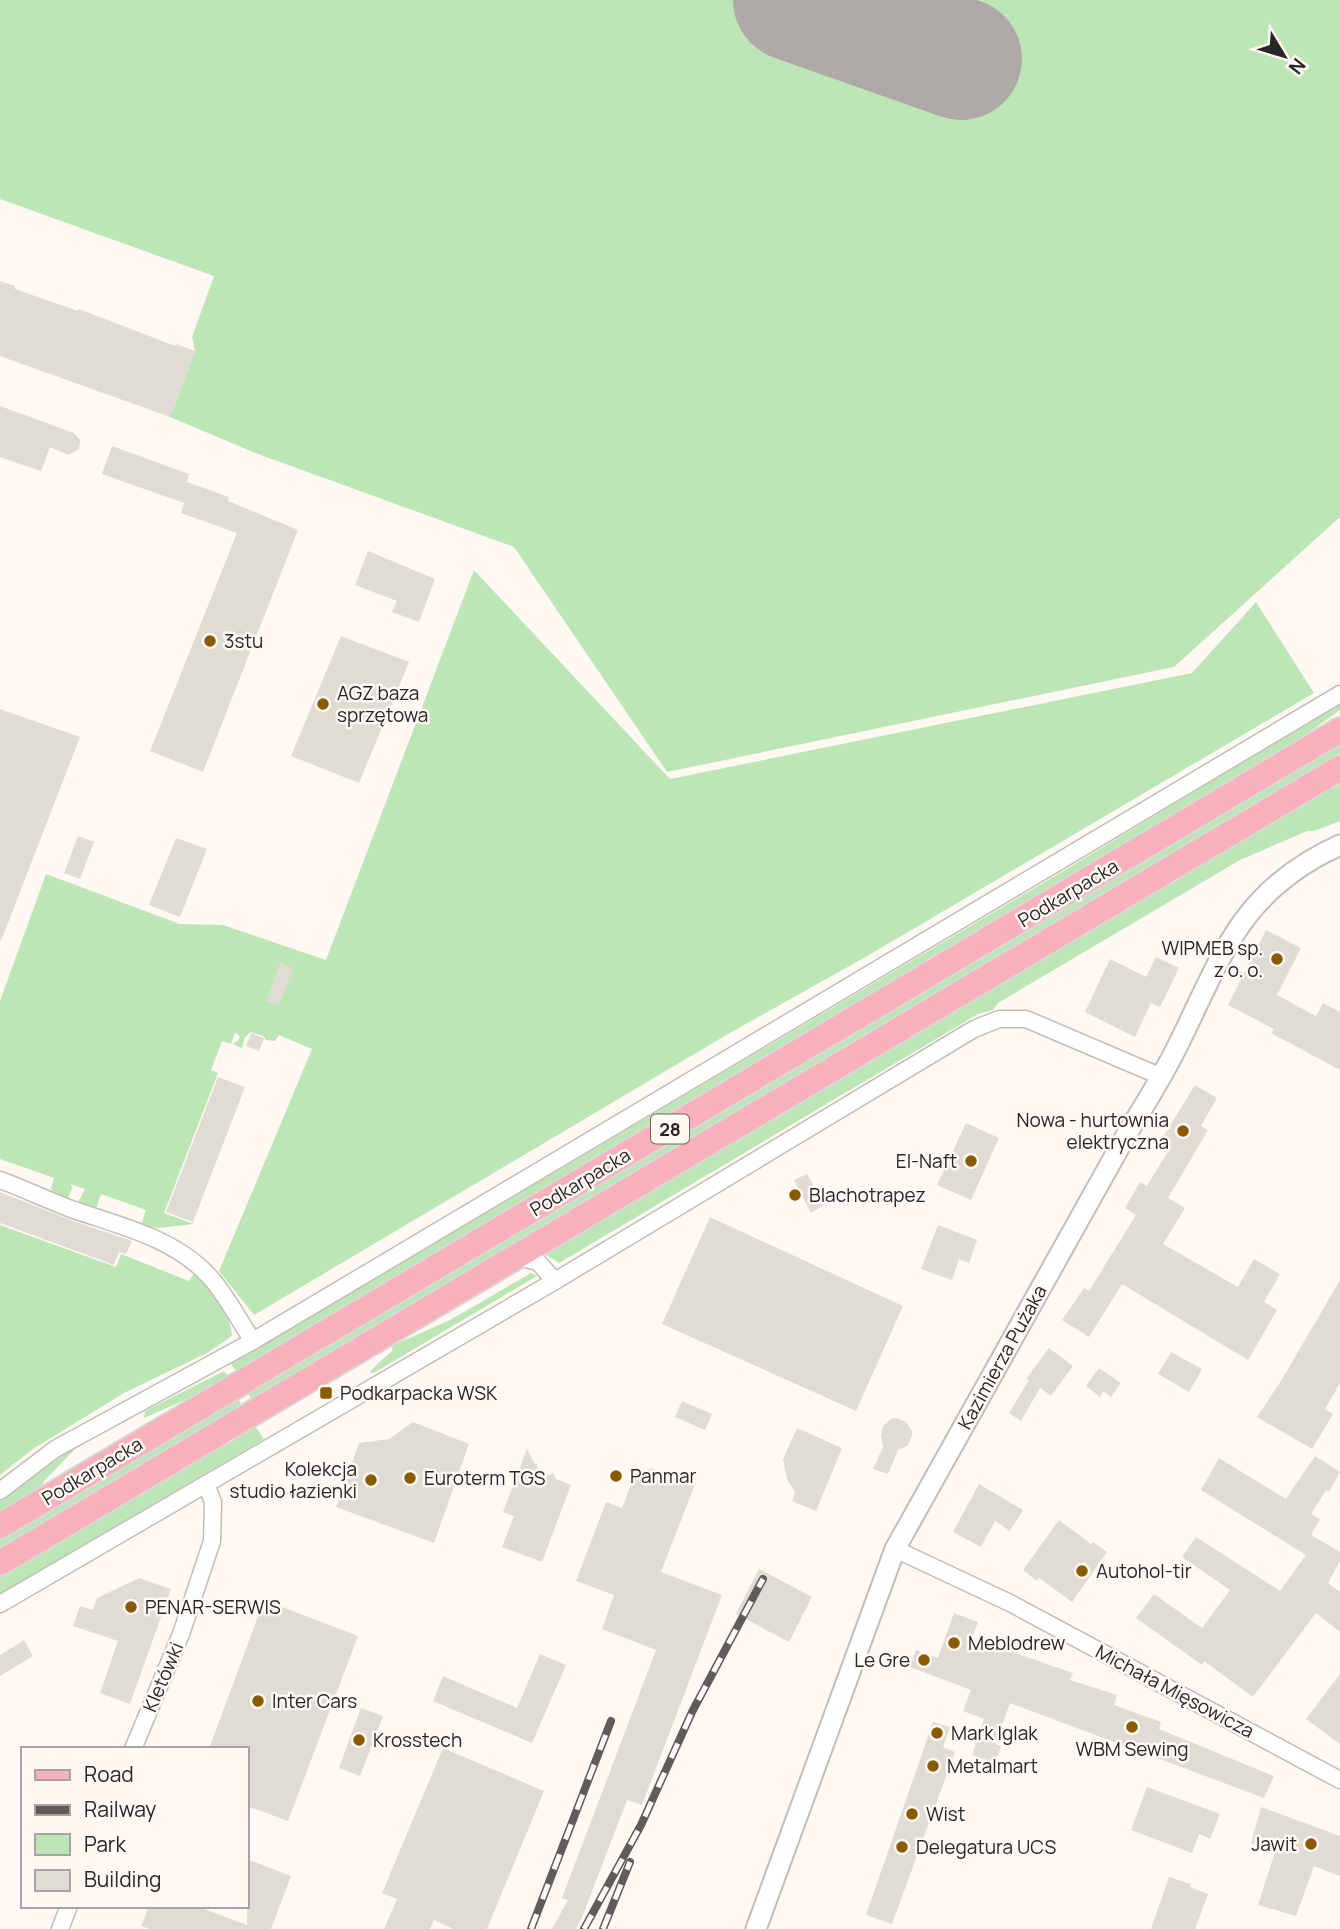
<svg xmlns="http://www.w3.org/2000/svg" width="1340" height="1929" viewBox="0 0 1340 1929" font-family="Manrope,sans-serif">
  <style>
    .green { fill: #bde6b7 }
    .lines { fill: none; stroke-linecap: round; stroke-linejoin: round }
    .runway { stroke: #afaaa6; stroke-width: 122 }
    .building { fill: #e0dbd5 }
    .minor-casing { stroke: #c3bdb8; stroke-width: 19 }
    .tertiary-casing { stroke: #c3bdb8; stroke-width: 23 }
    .primary-casing { stroke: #d8d8d8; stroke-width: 28 }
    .minor { stroke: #fff; stroke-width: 16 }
    .tertiary { stroke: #fff; stroke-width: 19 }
    .primary { stroke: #f8b0bb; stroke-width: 24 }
    .rail-casing { stroke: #5f5c59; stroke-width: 8 }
    .rail { stroke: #fff8f3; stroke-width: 5; stroke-dasharray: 16; stroke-linecap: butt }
    .poi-dot { fill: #895a00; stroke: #fff8f3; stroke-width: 2.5 }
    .labels { text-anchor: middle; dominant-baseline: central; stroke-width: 5; stroke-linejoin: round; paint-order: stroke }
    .shield { fill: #fff8f3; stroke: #696663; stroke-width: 2 }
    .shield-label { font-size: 18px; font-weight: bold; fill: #292725 }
    .poi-label { font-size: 19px; fill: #292725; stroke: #fff8f3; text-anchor: start }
    .street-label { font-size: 19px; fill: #292725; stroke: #fff8f3 }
  </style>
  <rect width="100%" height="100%" fill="#fff8f3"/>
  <g class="green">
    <path d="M0 0H1340V517L1174 667 667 772 514 547 258 454 170 417 195 351 192 337 214 276 0 199Z"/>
    <path d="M474 570 670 779 1192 673 1256 602 1314 693 869 955 728 1034 254 1315 219 1271 312 1049 279 1035 275 1041 266 1040 263 1036 251 1032 245 1037 242 1048 233 1044 235 1042H237L240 1036 235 1033 231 1044 222 1041 211 1070 218 1073 164 1213 194 1224 158 1228 141 1225 146 1210 101 1194 96 1208 78 1202 85 1189 71 1184 72 1188 68 1199 53 1194 51 1188 54 1178 0 1159V1001L46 874 180 924 223 925 326 960Z"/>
    <path d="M1340 703V710L1283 751 274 1349 236 1371 231 1364 1070 867Z"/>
    <path d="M1340 742V753L1290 787 1288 786 1235 816 252 1400 247 1392 1284 778V776Z"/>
    <path d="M1340 785V821L1314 831H1307L1240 860 998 1003 993 1010 978 1014 559 1263 545 1254 1318 795Z"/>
    <path d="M0 1225 116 1267 121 1254 189 1281 194 1273C211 1288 231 1313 232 1336L207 1353 124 1393 33 1449 0 1475Z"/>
    <path d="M531 1273 537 1276 372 1374 370 1371 393 1350 391 1346 450 1320Z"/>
    <path d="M224 1371 228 1376 194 1396 144 1418 145 1411Z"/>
    <path d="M237 1398 243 1406 0 1550V1538Z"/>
    <path d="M152 1402 75 1449 44 1481 42 1485 0 1512V1500L82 1442Z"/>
    <path d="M255 1426 264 1439 0 1594V1577Z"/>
  </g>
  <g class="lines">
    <path class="runway" d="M794 0 961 59"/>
  </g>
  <g class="building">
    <path d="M0 281 15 286V289L78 311 79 309 175 346 176 344 195 351 170 417 0 356Z"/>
    <path d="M0 406 74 433 80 440 79 449 68 455 50 447 41 471 0 457Z"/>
    <path d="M112 446 189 474 187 482 229 497 228 501 298 530 203 772 150 751 237 533 181 513 184 503 102 474Z"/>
    <path d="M368 551 435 579 419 622 392 612 397 601 355 585Z"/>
    <path d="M341 636 409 662 359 783 291 756Z"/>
    <path d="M0 709 80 737 1 941 0 940Z"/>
    <path d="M78 836 94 842 80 879 64 873Z"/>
    <path d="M176 838 207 849 180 917 149 905Z"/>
    <path d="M1266 930 1301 948 1277 995 1316 1016 1323 1003 1340 1012V1070L1271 1033 1274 1029 1228 1005Z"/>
    <path d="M1156 957 1179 968 1160 1007 1151 1003 1135 1037 1085 1012 1110 959 1146 977Z"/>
    <path d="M280 963 293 968 279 1005 266 1001Z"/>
    <path d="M251 1033 264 1038 259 1051 246 1046Z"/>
    <path d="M218 1077 245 1087 193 1222 166 1212Z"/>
    <path d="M1195 1085 1217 1098 1201 1126 1208 1130 1168 1198 1185 1208 1163 1244 1238 1287 1254 1259 1280 1274 1264 1302 1277 1310 1248 1360 1122 1284 1089 1337 1062 1320 1084 1288 1089 1291 1136 1215 1125 1208 1140 1182 1147 1186 1170 1148 1160 1142Z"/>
    <path d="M966 1123 999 1138 971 1200 937 1185Z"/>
    <path d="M807 1174 824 1205 811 1213 794 1180Z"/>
    <path d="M0 1192 70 1220 132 1241 126 1254 119 1252 114 1265 0 1223Z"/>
    <path d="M710 1217 903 1306 856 1411 662 1324Z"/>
    <path d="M938 1225 977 1240 969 1263 959 1259 952 1280 921 1269Z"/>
    <path d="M1340 1280V1383L1325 1409 1333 1414 1312 1449 1257 1417 1281 1381Z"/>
    <path d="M1049 1348 1073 1366 1051 1396 1040 1388 1021 1421 1009 1413 1029 1380 1026 1379Z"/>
    <path d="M1171 1352 1202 1369 1189 1392 1158 1374Z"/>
    <path d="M1099 1368 1121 1383 1111 1397 1103 1391 1100 1397 1086 1386Z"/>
    <path d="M682 1401 712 1414 705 1430 675 1417Z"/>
    <path d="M896 1418 906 1422 912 1431V1436L907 1446 898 1450 888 1474 873 1469 883 1447 881 1436 883 1426 891 1419Z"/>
    <path d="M413 1422 469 1444 434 1543 336 1507 359 1443 389 1439Z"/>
    <path d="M797 1428 842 1448 816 1511 792 1501 795 1492 787 1479 783 1459Z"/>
    <path d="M527 1449 534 1463 538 1465 531 1482 553 1473 556 1479 571 1485 542 1562 502 1547 514 1516 503 1512Z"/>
    <path d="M1315 1456 1340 1472 1329 1492 1326 1490 1311 1514 1320 1519 1311 1535 1340 1552V1561L1328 1583 1340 1592V1632L1316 1613 1253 1697 1204 1661 1202 1665 1136 1618 1154 1594 1202 1628 1230 1590 1182 1557 1196 1537 1280 1591 1306 1555 1201 1490 1219 1458 1286 1499Z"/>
    <path d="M652 1468 695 1484 661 1572 722 1595 642 1805 627 1800 583 1915 576 1929H552L568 1900 562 1898 656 1650 602 1629 614 1595 576 1581 606 1502 622 1508 635 1474Z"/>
    <path d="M979 1484 1023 1510 1010 1531 995 1521 981 1547 953 1532Z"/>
    <path d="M1059 1520 1091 1544 1093 1542 1107 1552 1072 1602 1039 1578 1037 1581 1023 1570Z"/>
    <path d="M759 1569 812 1597 789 1642 736 1614Z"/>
    <path d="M139 1578 171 1589 130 1704 100 1693 118 1641 73 1626 80 1606 93 1610 97 1598Z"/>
    <path d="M264 1600 358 1636 288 1821 247 1806V1749H209Z"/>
    <path d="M954 1613 978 1622 972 1638 1073 1673 1070 1680 1117 1695 1114 1705 1161 1722 1159 1729 1274 1776 1264 1798 1010 1703 995 1744 1001 1746 995 1763 972 1755 984 1719 963 1711 971 1690 910 1667 916 1650 938 1658Z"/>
    <path d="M24 1640 33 1656 0 1676V1655Z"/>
    <path d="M540 1654 566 1665 532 1743 433 1701 443 1676 517 1708Z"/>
    <path d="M1340 1674V1744L1306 1719Z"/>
    <path d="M361 1708 383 1716 360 1776 339 1768Z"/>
    <path d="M933 1722 950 1727 943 1747 955 1752 892 1924 866 1915Z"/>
    <path d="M443 1748 544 1791 487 1929H453L434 1920 430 1929H384L397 1899 382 1893Z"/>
    <path d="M1147 1787 1220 1814 1210 1839 1199 1834 1192 1853 1131 1830Z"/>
    <path d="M1261 1807 1340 1836V1876L1314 1866 1296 1916 1258 1905 1275 1852 1251 1843Z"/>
    <path d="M247 1859 291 1876 271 1929H150L141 1926 149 1906H196L247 1925Z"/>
    <path d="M1169 1877 1191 1884 1190 1887 1208 1894 1195 1929H1151Z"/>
  </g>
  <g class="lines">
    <g class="minor-casing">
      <g id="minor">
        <path d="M0 1180C25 1189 49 1201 74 1210 121 1226 173 1238 208 1275 226 1294 238 1319 253 1341"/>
        <path d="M517 1257 538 1262 555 1281"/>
        <path d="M0 1491 55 1449 253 1341 1340 694"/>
        <path d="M895 1549 1010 1603 1340 1780"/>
        <path d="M0 1604 555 1281 974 1029 999 1019H1026L1162 1077"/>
        <path d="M133 1749 181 1634 212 1541 213 1502 206 1484"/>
        <path d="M60 1929 69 1906"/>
      </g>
    </g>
    <g class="tertiary-casing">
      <path id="tertiary" d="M756 1929 895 1549 1128 1132C1146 1103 1164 1074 1179 1043 1223 954 1241 890 1340 845"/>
    </g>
    <g class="primary-casing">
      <g id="primary">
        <path d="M0 1526 1340 730"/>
        <path d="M0 1563 1340 768"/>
      </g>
    </g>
    <use href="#minor" class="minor"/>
    <use href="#tertiary" class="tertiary"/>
    <use href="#primary" class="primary"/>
    <g class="rail-casing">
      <g id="rail">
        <path d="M531 1929 611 1721"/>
        <path d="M584 1929 641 1825 692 1712 763 1579"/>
        <path d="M603 1929 630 1862"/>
      </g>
    </g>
    <use href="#rail" class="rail"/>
  </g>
  <g class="poi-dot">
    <circle cx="210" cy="641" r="7"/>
    <circle cx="323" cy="704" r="7"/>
    <circle cx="1277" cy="959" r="7"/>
    <circle cx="1183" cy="1131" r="7"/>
    <circle cx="971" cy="1161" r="7"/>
    <circle cx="795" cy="1195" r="7"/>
    <rect x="319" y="1386" width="14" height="14" rx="3.5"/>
    <circle cx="616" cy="1476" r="7"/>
    <circle cx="410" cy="1478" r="7"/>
    <circle cx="371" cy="1480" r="7"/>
    <circle cx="1082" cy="1571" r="7"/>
    <circle cx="131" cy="1607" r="7"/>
    <circle cx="954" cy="1643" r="7"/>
    <circle cx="924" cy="1660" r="7"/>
    <circle cx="258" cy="1701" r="7"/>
    <circle cx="1132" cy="1727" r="7"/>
    <circle cx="937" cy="1733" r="7"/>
    <circle cx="359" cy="1740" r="7"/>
    <circle cx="933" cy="1766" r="7"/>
    <circle cx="912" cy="1814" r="7"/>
    <circle cx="1311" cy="1844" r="7"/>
    <circle cx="902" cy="1847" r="7"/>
  </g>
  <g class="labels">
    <rect class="shield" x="651" y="1114.5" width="38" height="29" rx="5"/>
    <g class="shield-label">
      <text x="670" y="1129">28</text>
    </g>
    <g class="poi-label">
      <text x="224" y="641">3stu</text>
      <text x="337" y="693">AGZ baza<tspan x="337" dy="22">sprzętowa</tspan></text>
      <text x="1263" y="948" text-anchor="end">WIPMEB sp.<tspan x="1263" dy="22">z o. o.</tspan></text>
      <text x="1169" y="1120" text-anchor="end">Nowa - hurtownia<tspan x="1169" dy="22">elektryczna</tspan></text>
      <text x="957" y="1161" text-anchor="end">El-Naft</text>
      <text x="809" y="1195">Blachotrapez</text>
      <text x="340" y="1393">Podkarpacka WSK</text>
      <text x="357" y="1469" text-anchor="end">Kolekcja<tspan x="357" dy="22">studio łazienki</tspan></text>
      <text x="630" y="1476">Panmar</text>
      <text x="424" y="1478">Euroterm TGS</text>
      <text x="1096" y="1571">Autohol-tir</text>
      <text x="145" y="1607">PENAR-SERWIS</text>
      <text x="968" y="1643">Meblodrew</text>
      <text x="910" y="1660" text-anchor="end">Le Gre</text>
      <text x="272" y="1701">Inter Cars</text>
      <text x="951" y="1733">Mark Iglak</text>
      <text x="373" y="1740">Krosstech</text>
      <text x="1132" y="1749" text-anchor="middle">WBM Sewing</text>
      <text x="947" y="1766">Metalmart</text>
      <text x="926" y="1814">Wist</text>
      <text x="1297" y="1844" text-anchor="end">Jawit</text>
      <text x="916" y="1847">Delegatura UCS</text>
    </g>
    <g class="street-label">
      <text transform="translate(1068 893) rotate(-31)">Podkarpacka</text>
      <text transform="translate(580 1182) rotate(-31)">Podkarpacka</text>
      <text transform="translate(1002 1357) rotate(-61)">Kazimierza Pużaka</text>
      <text transform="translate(92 1471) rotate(-31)">Podkarpacka</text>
      <text transform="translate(163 1677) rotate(-67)">Kletówki</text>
      <text transform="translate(1175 1691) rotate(28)">Michała Mięsowicza</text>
    </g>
  </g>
  <rect x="21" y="1747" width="228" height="161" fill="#fff8f3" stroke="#a9a4a1" stroke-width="2"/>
  <rect x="35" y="1770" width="35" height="10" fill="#f8b0bb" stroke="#a9a4a1" stroke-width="2"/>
  <text x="84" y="1782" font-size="21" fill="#292725">Road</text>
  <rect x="35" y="1805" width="35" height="10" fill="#5f5c59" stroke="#a9a4a1" stroke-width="2"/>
  <text x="84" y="1817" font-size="21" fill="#292725">Railway</text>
  <rect x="35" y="1834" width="35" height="21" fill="#bde6b7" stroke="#a9a4a1" stroke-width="2"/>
  <text x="84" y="1852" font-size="21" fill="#292725">Park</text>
  <rect x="35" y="1870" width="35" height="21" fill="#e0dbd5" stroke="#a9a4a1" stroke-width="2"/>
  <text x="84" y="1887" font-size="21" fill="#292725">Building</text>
  <g transform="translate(1284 56) rotate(128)" stroke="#fff8f3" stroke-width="5" paint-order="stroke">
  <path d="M0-5L12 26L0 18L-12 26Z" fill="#292725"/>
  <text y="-10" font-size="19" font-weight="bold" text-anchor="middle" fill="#292725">N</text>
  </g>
</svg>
